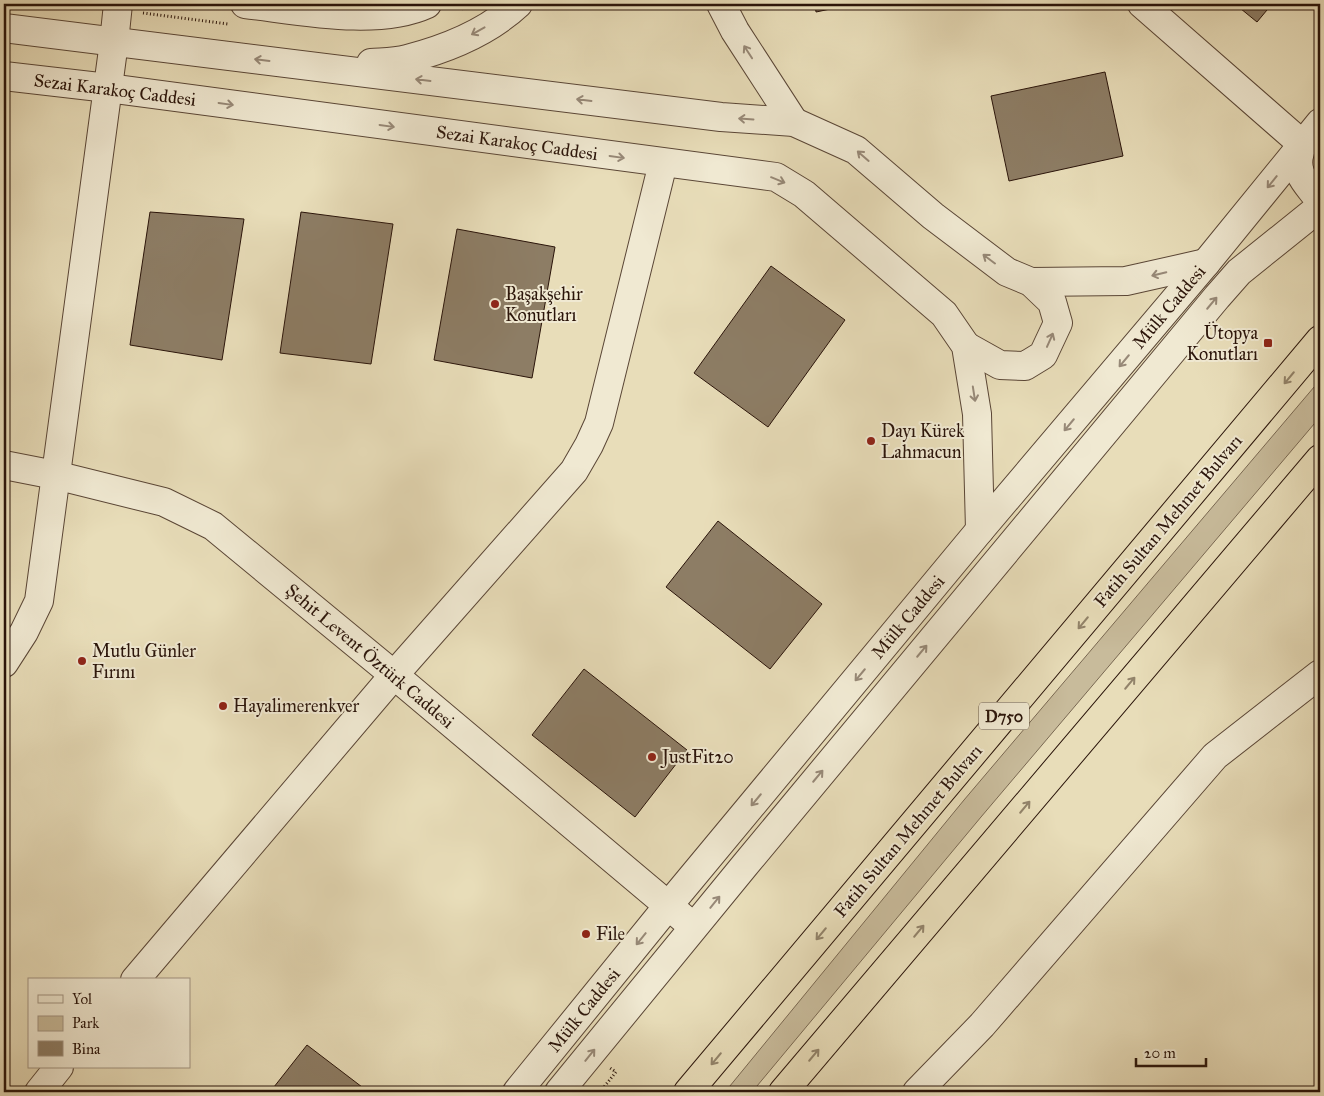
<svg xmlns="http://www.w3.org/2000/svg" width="1324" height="1096" viewBox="0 0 1324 1096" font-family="'IM FELL Great Primer',serif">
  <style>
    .green { fill: #c8bb9b; stroke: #796852 }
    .building { fill: #8d7d65; stroke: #2a140a }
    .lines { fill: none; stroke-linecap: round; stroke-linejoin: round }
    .minor-casing { stroke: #5a4636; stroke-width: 30 }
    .highway-casing { stroke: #2a140a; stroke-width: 30 }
    .path { stroke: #2a140a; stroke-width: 3; stroke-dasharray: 1 2.5; stroke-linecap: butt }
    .minor { stroke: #f0e9d2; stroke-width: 28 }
    .highway { stroke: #e8ddb9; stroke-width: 28 }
    .oneway { stroke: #978978 }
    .oneway2 { stroke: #92836a }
    .poi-dot { fill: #8f2418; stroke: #f0e9d2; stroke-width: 2 }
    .labels { text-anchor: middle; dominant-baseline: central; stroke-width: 4; stroke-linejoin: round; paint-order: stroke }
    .shield { fill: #f0e9d2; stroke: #655446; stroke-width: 1 }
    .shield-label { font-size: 16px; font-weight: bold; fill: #2a140a }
    .street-label { font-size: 18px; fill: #2a140a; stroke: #f0e9d2 }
    .poi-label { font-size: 18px; fill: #2a140a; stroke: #f0e9d2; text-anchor: start }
  </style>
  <rect width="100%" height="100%" fill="#e8ddb9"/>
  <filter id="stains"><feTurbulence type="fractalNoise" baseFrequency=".004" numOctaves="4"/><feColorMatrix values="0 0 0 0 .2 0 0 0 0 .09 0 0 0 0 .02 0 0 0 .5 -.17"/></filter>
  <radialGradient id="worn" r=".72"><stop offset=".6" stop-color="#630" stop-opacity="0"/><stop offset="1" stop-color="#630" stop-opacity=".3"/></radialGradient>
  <path class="green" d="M1320 380V417L981 817 752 1092H725L964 800Z"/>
  <g class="building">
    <path d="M815 4H854L816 12Z"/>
    <path d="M1235 4H1272L1257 22Z"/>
    <path d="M1105 72 1123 156 1009 181 991 96Z"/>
    <path d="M150 212 244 219 222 360 130 345Z"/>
    <path d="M301 212 393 224 371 364 280 353Z"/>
    <path d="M457 229 555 247 532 378 434 360Z"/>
    <path d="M771 266 845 320 768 427 694 373Z"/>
    <path d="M718 521 822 604 770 669 666 587Z"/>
    <path d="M584 669 687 750 635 817 532 735Z"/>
    <path d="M307 1045 362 1087 358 1092H270Z"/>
    <path d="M362 1087 369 1092H358Z"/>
  </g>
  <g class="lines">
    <g class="minor-casing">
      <g id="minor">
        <path d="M245 4C298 10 377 27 427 4"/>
        <path d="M721 4 735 31 794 122"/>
        <path d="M1142 4 1302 144"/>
        <path d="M4 28 721 117 794 122 856 150 933 216 1007 272 1031 282 1052 302 1058 323 1043 355 1025 366 1000 365 966 346"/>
        <path d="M371 63C383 62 395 62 407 59 446 49 488 32 518 4"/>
        <path d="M4 76 108 88 776 177 804 194 944 314 966 346 977 414 980 530"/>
        <path d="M1306 142C1302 145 1301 147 1300 152 1293 174 1308 184 1320 201"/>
        <path d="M1031 282 1126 281 1206 263"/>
        <path d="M4 465 55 475 164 502 213 526 394 675 683 918"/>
        <path d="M4 663 24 632 39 601 114 42 118 4"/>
        <path d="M135 980 394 675 574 471 589 445 599 423 663 163"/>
        <path d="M39 1092 59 1067"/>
        <path d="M517 1092 668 906 980 530 1206 263 1320 123"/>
        <path d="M559 1092 745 865 1217 297 1239 272 1320 207"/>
        <path d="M917 1092 982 1025 1215 756 1320 674"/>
      </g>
    </g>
    <g class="highway-casing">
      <g id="highway">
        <path d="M688 1092 1320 340"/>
        <path d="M783 1092 1320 459"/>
      </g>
    </g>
    <g class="path">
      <path d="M462 9 470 4"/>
      <path d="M143 13 228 24"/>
      <path d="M600 1092 616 1072 610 1068"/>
    </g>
    <use href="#minor" class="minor"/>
    <use href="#highway" class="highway"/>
  </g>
  <defs><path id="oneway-shaft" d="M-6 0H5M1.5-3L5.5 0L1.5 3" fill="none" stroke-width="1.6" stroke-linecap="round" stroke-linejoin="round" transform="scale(1.25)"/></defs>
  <g class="oneway">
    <use href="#oneway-shaft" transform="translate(478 31) rotate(151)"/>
    <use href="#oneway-shaft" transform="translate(748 52) rotate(-123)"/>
    <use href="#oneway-shaft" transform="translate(262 60) rotate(-173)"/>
    <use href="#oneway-shaft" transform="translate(423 80) rotate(-173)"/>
    <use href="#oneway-shaft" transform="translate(584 100) rotate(-173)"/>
    <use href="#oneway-shaft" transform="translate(226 104) rotate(8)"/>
    <use href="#oneway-shaft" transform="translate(746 119) rotate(-176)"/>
    <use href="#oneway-shaft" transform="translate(387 126) rotate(8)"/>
    <use href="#oneway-shaft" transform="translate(863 156) rotate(-139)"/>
    <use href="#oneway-shaft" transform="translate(617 157) rotate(8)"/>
    <use href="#oneway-shaft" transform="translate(778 180) rotate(22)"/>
    <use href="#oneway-shaft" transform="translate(1272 182) rotate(129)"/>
    <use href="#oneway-shaft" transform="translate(989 259) rotate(-143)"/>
    <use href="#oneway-shaft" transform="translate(1159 274) rotate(167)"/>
    <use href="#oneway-shaft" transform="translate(1212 303) rotate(-50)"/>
    <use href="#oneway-shaft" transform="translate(1050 340) rotate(-66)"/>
    <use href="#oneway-shaft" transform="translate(1124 361) rotate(130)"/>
    <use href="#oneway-shaft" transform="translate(974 394) rotate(81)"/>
    <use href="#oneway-shaft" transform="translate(1069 425) rotate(130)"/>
    <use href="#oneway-shaft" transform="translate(922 651) rotate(-50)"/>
    <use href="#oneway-shaft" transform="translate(860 675) rotate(130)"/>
    <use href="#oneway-shaft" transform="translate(818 776) rotate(-50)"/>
    <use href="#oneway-shaft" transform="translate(756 800) rotate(130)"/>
    <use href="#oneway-shaft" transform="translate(715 902) rotate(-51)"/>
    <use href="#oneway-shaft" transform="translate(641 939) rotate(129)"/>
    <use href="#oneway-shaft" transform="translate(590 1055) rotate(-51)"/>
  </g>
  <g class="oneway2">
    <use href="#oneway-shaft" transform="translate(1289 378) rotate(130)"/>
    <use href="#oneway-shaft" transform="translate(1083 623) rotate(130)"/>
    <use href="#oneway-shaft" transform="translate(1130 683) rotate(-50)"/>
    <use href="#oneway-shaft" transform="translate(1025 807) rotate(-50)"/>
    <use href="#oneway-shaft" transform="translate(919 931) rotate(-50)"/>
    <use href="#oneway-shaft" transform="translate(821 934) rotate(130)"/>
    <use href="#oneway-shaft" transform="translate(814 1055) rotate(-50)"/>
    <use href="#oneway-shaft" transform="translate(716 1059) rotate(130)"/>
  </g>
  <g class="poi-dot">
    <circle cx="495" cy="304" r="5"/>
    <rect x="1263" y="338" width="10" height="10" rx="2.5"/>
    <circle cx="871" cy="441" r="5"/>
    <circle cx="82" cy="661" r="5"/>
    <circle cx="223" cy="706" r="5"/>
    <circle cx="652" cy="757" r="5"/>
    <circle cx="586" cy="934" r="5"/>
  </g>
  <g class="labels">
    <rect class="shield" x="979" y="702.5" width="50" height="27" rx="4"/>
    <g class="shield-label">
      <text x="1004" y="716">D750</text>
    </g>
    <g class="street-label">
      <text transform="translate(115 90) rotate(7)">Sezai Karakoç Caddesi</text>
      <text transform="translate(517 143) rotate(8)">Sezai Karakoç Caddesi</text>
      <text transform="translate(1169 307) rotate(-50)">Mülk Caddesi</text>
      <text transform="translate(1168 521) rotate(-50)">Fatih Sultan Mehmet Bulvarı</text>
      <text transform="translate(908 617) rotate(-50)">Mülk Caddesi</text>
      <text transform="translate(370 656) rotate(40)">Şehit Levent Öztürk Caddesi</text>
      <text transform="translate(908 831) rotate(-50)">Fatih Sultan Mehmet Bulvarı</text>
      <text transform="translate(584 1010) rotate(-51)">Mülk Caddesi</text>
    </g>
    <g class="poi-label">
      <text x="505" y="294">Başakşehir<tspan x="505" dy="21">Konutları</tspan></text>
      <text x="1258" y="333" text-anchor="end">Ütopya<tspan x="1258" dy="21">Konutları</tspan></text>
      <text x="881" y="431">Dayı Kürek<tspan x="881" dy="21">Lahmacun</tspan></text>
      <text x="92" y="651">Mutlu Günler<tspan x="92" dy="21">Fırını</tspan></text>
      <text x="233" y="706">Hayalimerenkver</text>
      <text x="662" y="757">JustFit20</text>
      <text x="596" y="934">File</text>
    </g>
  </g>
  <rect width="1324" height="1096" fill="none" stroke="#e8ddb9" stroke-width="20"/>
  <rect x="5" y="5" width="1314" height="1086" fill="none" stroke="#2a140a" stroke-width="2.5"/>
  <rect x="10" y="10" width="1304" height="1076" fill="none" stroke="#2a140a"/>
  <rect x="28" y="978" width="162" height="90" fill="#f0e9d2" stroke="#a19482"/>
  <rect x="38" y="995" width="25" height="8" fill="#f0e9d2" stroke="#a19482"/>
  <text x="72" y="1004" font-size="15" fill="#2a140a">Yol</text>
  <rect x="38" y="1016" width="25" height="15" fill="#c8bb9b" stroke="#a19482"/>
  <text x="72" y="1028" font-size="15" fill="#2a140a">Park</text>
  <rect x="38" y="1041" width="25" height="15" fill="#8d7d65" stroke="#a19482"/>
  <text x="72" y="1054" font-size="15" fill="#2a140a">Bina</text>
  <path d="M1136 1058v8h70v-8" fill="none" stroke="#2a140a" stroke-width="2.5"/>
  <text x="1144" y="1058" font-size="15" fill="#2a140a" stroke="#f0e9d2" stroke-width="4" paint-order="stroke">20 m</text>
  <rect width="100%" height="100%" filter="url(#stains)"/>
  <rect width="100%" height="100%" fill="url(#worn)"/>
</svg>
